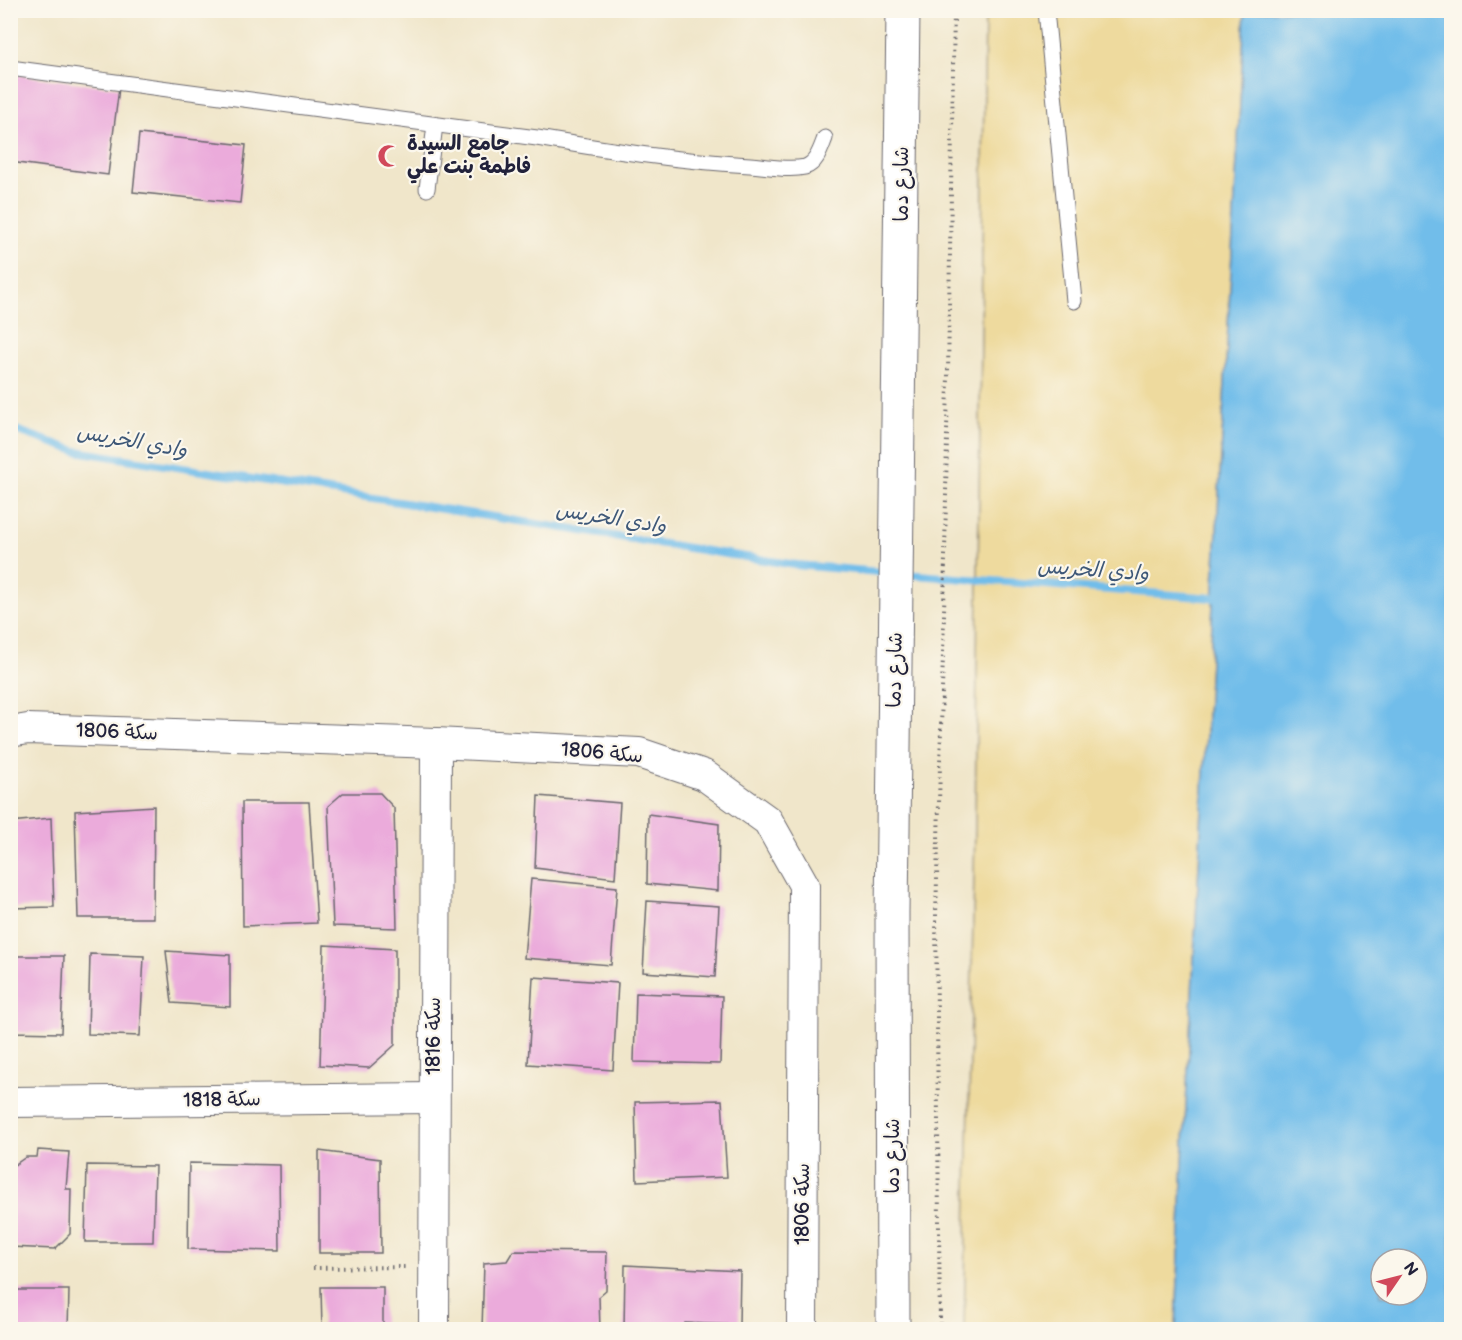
<svg xmlns="http://www.w3.org/2000/svg" width="1462" height="1340" viewBox="0 0 1462 1340" font-family="'Balsamiq Sans','Playpen Sans Arabic',sans-serif">
  <style>
    .sand { fill: #eeda9e; stroke: #887e6c; stroke-width: 1.5 }
    .water { fill: #71bdea; stroke: #4a7092; stroke-width: 1.5; fill-rule: evenodd }
    .lines { fill: none; stroke-linecap: round; stroke-linejoin: round }
    .stream { stroke: #71bdea; stroke-width: 8 }
    .building { fill: #ebabdb }
    .service-casing { stroke: #6a676d; stroke-width: 17 }
    .minor-casing { stroke: #6a676d; stroke-width: 32 }
    .secondary-casing { stroke: #6a676d; stroke-width: 35 }
    .path { stroke: #6a676d; stroke-width: 4; stroke-dasharray: 1.5 4.5; stroke-linecap: butt }
    .service { stroke: #fff; stroke-width: 15 }
    .minor { stroke: #fff; stroke-width: 30 }
    .secondary { stroke: #fff; stroke-width: 33 }
    .labels { text-anchor: middle; dominant-baseline: central; stroke-width: 4.5; stroke-linejoin: round; paint-order: stroke }
    .poi-label { font-size: 20px; font-weight: bold; fill: #22223b; stroke: #fbf7ec; text-anchor: start }
    .street-label { font-size: 20px; fill: #22223b; stroke: #fbf7ec }
    .water-label { font-size: 21px; font-style: italic; fill: #3e5878; stroke: #fbf7ec }
  </style>
  <rect width="100%" height="100%" fill="#fbf7ec"/>
  <filter id="ink" filterUnits="userSpaceOnUse"><feTurbulence type="fractalNoise" baseFrequency=".0167" numOctaves="2"/><feDisplacementMap in="SourceGraphic" scale="12" xChannelSelector="R" yChannelSelector="G"/><feConvolveMatrix kernelMatrix="1 2 1 2 8 2 1 2 1" color-interpolation-filters="sRGB"/></filter>
  <filter id="wash" filterUnits="userSpaceOnUse"><feTurbulence type="fractalNoise" baseFrequency=".008" numOctaves="4" result="noise"/><feDisplacementMap in="SourceGraphic" scale="24" xChannelSelector="R" yChannelSelector="G"/><feGaussianBlur stdDeviation="1.35" result="paint"/><feColorMatrix in="noise" values="0 0 0 0 0 0 0 0 0 0 0 0 0 0 0 0 0 1.4 0 .05"/><feComposite in="paint" operator="in"/></filter>
  <g filter="url(#wash)">
    <rect width="100%" height="100%" fill="#f0e6ca"/>
    <path class="sand" d="M985 11H1245L1182 1180 1176 1329 964 1330 975 829Z"/>
    <path class="water" d="M1245 11H1451V1329H1176L1182 1180ZM1381 1259H1417V1295H1381Z"/>
    <g class="lines">
      <g class="stream">
        <path d="M10 428 76 451 796 565 891 573"/>
        <path d="M904 574 1213 598"/>
      </g>
    </g>
    <g id="blocks">
      <g class="building">
        <path d="M10 74 119 88 108 175 10 162Z"/>
        <path d="M139 134 246 145 240 203 133 192Z"/>
        <path d="M343 793H380L394 808 397 928 333 926 328 806Z"/>
        <path d="M538 796 620 803 615 878 535 868Z"/>
        <path d="M242 802H309L317 923 243 926Z"/>
        <path d="M154 806 153 918H78L75 811Z"/>
        <path d="M648 814 719 824 718 891 647 884Z"/>
        <path d="M51 818 54 907 10 908V822Z"/>
        <path d="M531 879 617 887 611 965 524 958Z"/>
        <path d="M647 901 719 906 715 977 643 972Z"/>
        <path d="M324 945 395 949V1045L369 1068 320 1065Z"/>
        <path d="M166 951 230 955V1007L172 1003Z"/>
        <path d="M90 954 144 956 140 1036 88 1034Z"/>
        <path d="M10 956H64L61 1033 10 1032Z"/>
        <path d="M533 977 618 983 613 1070 528 1064Z"/>
        <path d="M636 993 722 996 720 1064 634 1062Z"/>
        <path d="M722 1100 727 1177 637 1181 635 1102Z"/>
        <path d="M38 1150 69 1152 66 1189H71L70 1234 55 1249 10 1247V1168L26 1157H37Z"/>
        <path d="M319 1151 380 1159 381 1253H319Z"/>
        <path d="M189 1163 279 1165 280 1251 188 1249Z"/>
        <path d="M87 1165 155 1166 153 1242H85Z"/>
        <path d="M513 1251 607 1252 606 1290 599 1296 600 1330H482L484 1263 507 1261Z"/>
        <path d="M625 1265 740 1271 739 1325 685 1323V1330H624Z"/>
        <path d="M321 1287H383V1330H322Z"/>
        <path d="M10 1290H69L68 1330H10Z"/>
      </g>
    </g>
  </g>
  <g filter="url(#ink)">
    <use href="#blocks" fill-opacity="0" stroke="#6a676d" stroke-width="1.5"/>
    <g class="lines">
      <g class="service-casing">
        <g id="service">
          <path d="M1046 10 1074 301"/>
          <path d="M10 68 537 138C608 150 678 161 750 165 767 166 788 171 805 167 817 163 821 148 825 138"/>
          <path d="M427 189 435 125"/>
        </g>
      </g>
      <g class="minor-casing">
        <g id="minor">
          <path d="M10 732 28 729 436 743 639 753 704 775 768 821 804 885 802 1330"/>
          <path d="M10 1102 434 1098"/>
          <path d="M434 1330 436 743"/>
        </g>
      </g>
      <g class="secondary-casing">
        <path id="secondary" d="M893 1330 892 913 903 10"/>
      </g>
      <g class="path">
        <path d="M313 1268 408 1267"/>
        <path d="M940 1330 936 916 944 616 954 10"/>
      </g>
      <use href="#service" class="service"/>
      <use href="#minor" class="minor"/>
      <use href="#secondary" class="secondary"/>
    </g>
  </g>
  <defs>
    <g id="mosque-bare" transform="scale(1.8)"><path d="M3.5-4.9A6 6 0 1 0 3.5 4.9A5 5 0 1 1 3.5-4.9Z" fill="#d1495b" stroke="#fbf7ec" stroke-width="2.5" paint-order="stroke"/></g>
  </defs>
  <g fill-rule="evenodd">
    <use href="#mosque-bare" x="389" y="156"/>
  </g>
  <g class="labels">
    <g class="poi-label">
      <text x="407" y="144">جامع السيدة<tspan x="407" dy="23">فاطمة بنت علي</tspan></text>
    </g>
    <g class="street-label">
      <text transform="translate(902 184) rotate(-90)">شارع دما</text>
      <text transform="translate(895 670) rotate(-89)">شارع دما</text>
      <text transform="translate(117 732) rotate(2)">سكة 1806</text>
      <text transform="translate(602 753) rotate(5)">سكة 1806</text>
      <text transform="translate(434 1036) rotate(-90)">سكة 1816</text>
      <text transform="translate(222 1100) rotate(-1)">سكة 1818</text>
      <text transform="translate(893 1156) rotate(-90)">شارع دما</text>
      <text transform="translate(803 1204) rotate(-90)">سكة 1806</text>
    </g>
    <g class="water-label">
      <text transform="translate(132 441) rotate(10)">وادي الخريس</text>
      <text transform="translate(611 518) rotate(9)">وادي الخريس</text>
      <text transform="translate(1093 570) rotate(4)">وادي الخريس</text>
    </g>
  </g>
  <rect width="1462" height="1340" fill="none" stroke="#fbf7ec" stroke-width="36"/>
  <g transform="translate(1399 1277) rotate(55)"><circle r="28" fill="#fbf7ec" stroke="#a4a2a5" stroke-width="1.5"/>
  <path d="M0-4.5L10 22L0 15L-10 22Z" fill="#d1495b"/>
  <text y="-9" font-size="16" font-weight="bold" text-anchor="middle" fill="#22223b">N</text>
  </g>
</svg>
